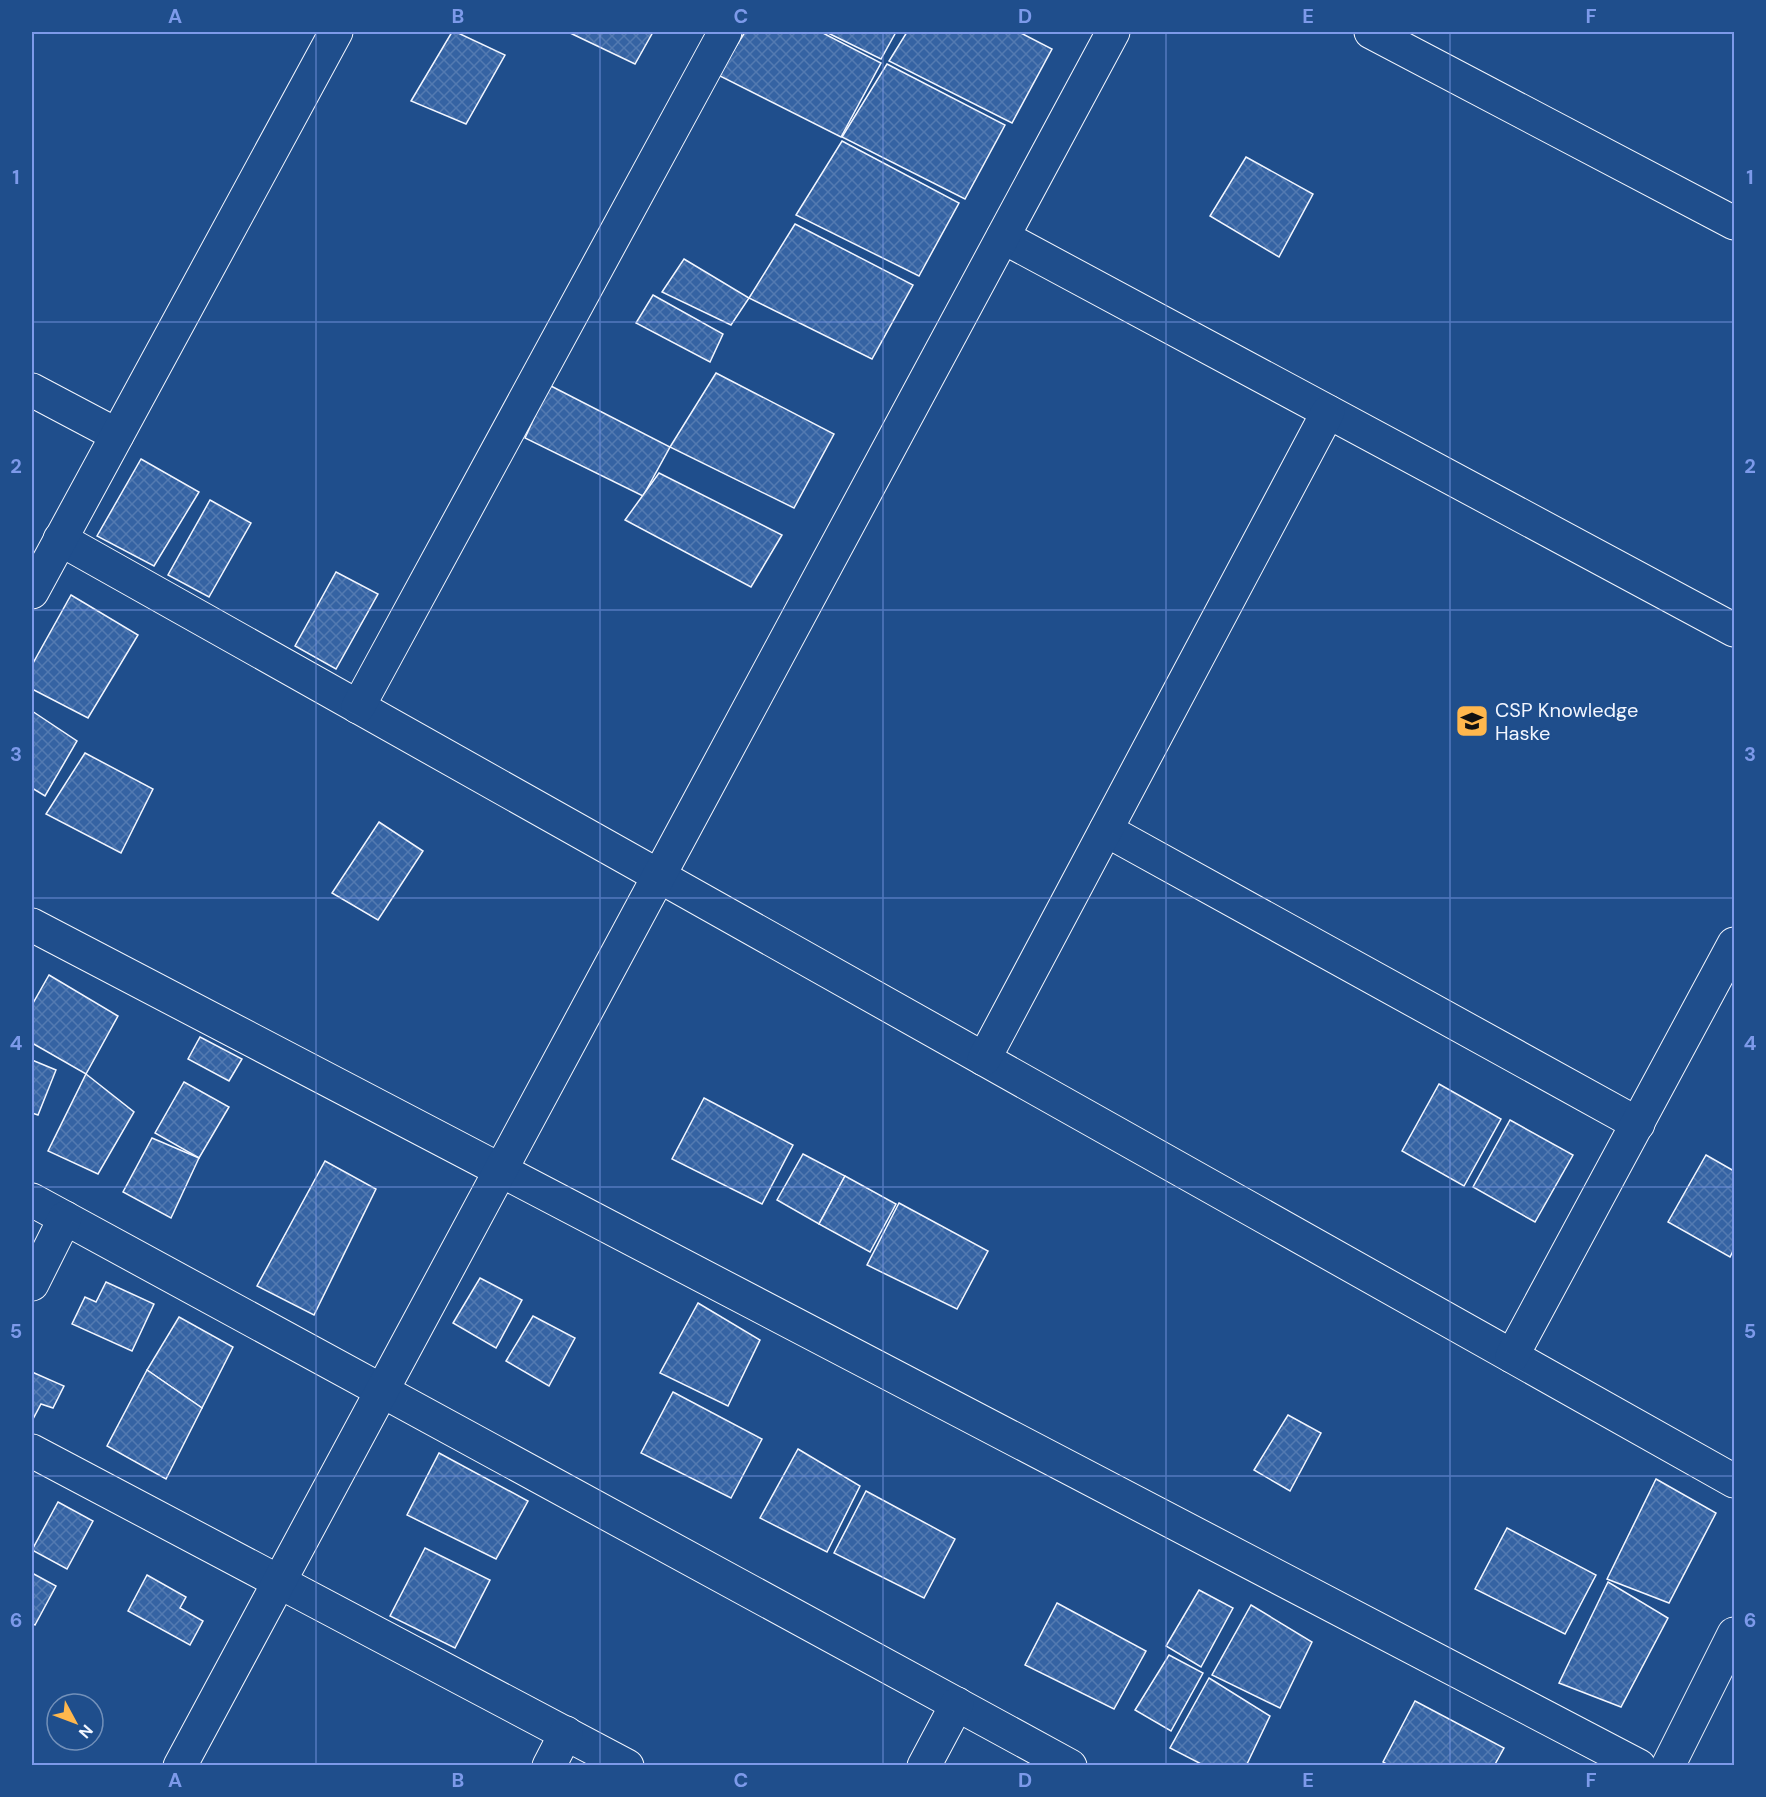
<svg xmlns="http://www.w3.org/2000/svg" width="1766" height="1797" viewBox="0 0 1766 1797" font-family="'DM Sans',sans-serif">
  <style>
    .building { fill: url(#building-cross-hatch); stroke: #f2f6ff; stroke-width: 1.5 }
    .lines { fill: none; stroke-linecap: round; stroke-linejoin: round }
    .street-casing { stroke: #f2f6ff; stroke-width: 35 }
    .street { stroke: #1f4e8c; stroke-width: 33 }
    .grid { fill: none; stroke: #7d9aea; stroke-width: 1.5; stroke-opacity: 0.55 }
    .labels { text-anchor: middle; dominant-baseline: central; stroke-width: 4.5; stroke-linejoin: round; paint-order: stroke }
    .poi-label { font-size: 20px; fill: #f2f6ff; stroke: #1f4e8c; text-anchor: start }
    .neatline { fill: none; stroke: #7d9aea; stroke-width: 2 }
    .grid-label { font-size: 20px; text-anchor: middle; font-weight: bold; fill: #7d9aea }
  </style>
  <defs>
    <pattern id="building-cross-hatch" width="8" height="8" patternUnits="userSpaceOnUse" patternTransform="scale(1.5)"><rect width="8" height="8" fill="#3563a3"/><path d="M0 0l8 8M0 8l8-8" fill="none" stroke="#537ab1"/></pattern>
  </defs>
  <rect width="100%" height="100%" fill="#1f4e8c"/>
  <g class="building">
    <path d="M452 32H456L505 55 466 124 411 101Z"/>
    <path d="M568 32H653L635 64Z"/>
    <path d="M745 32H821L881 63 841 137 718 75Z"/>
    <path d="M826 32H896L881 59Z"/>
    <path d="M907 32H1019L1052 49 1012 123 889 61Z"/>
    <path d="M887 64 1005 125 965 199 842 137Z"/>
    <path d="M842 141 959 203 919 276 796 215Z"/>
    <path d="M1246 157 1313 194 1279 257 1210 216Z"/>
    <path d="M795 224 913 285 872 359 749 298Z"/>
    <path d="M684 259 749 298 731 325 662 292Z"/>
    <path d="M653 295 723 334 710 362 636 323Z"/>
    <path d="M716 373 834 434 794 508 670 447Z"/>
    <path d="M549 385 670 447 643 496 525 438Z"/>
    <path d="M141 459 199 492 154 566 97 536Z"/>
    <path d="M659 473 782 535 751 587 625 520Z"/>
    <path d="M210 500 251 523 209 597 168 575Z"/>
    <path d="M336 572 378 594 336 669 295 646Z"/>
    <path d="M71 595 138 635 88 718 32 689V665Z"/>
    <path d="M32 711 77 741 45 796 32 788Z"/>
    <path d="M85 753 153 789 121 853 46 814Z"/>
    <path d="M379 822 423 851 378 920 332 893Z"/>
    <path d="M49 975 118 1016 86 1074 32 1043V1005Z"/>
    <path d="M200 1037 242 1059 229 1081 188 1059Z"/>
    <path d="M32 1060 56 1070 38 1115 32 1113Z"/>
    <path d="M86 1074 134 1112 98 1174 48 1151Z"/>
    <path d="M184 1082 229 1107 199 1158 155 1133Z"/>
    <path d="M1439 1084 1501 1119 1464 1186 1402 1151Z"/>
    <path d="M704 1098 793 1145 762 1204 672 1159Z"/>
    <path d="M1510 1120 1573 1155 1535 1222 1473 1187Z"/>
    <path d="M152 1138 199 1158 171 1218 123 1192Z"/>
    <path d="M803 1154 845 1176 819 1224 777 1200Z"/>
    <path d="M1706 1155 1734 1171V1249L1730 1257 1668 1222Z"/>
    <path d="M325 1161 376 1189 314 1315 257 1286Z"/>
    <path d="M845 1176 896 1204 870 1252 819 1224Z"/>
    <path d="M899 1203 988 1251 957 1309 867 1265Z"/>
    <path d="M480 1278 522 1300 496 1348 453 1323Z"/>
    <path d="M106 1282 154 1304 132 1351 72 1324 85 1297 96 1302Z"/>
    <path d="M698 1303 760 1340 728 1406 660 1373Z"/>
    <path d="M533 1316 575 1338 549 1386 506 1361Z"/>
    <path d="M179 1317 233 1347 202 1408 147 1370Z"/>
    <path d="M147 1370 202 1408 166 1479 107 1446Z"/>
    <path d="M32 1372 64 1386 53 1408 41 1404 32 1421Z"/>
    <path d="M673 1392 762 1439 731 1498 641 1453Z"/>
    <path d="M1288 1415 1321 1433 1290 1491 1254 1470Z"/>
    <path d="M798 1449 860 1486 827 1552 760 1518Z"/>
    <path d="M439 1453 528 1501 496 1559 407 1515Z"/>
    <path d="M1656 1479 1716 1513 1669 1603 1607 1579Z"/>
    <path d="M866 1491 955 1539 924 1598 834 1553Z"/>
    <path d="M58 1502 93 1521 67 1569 32 1550Z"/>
    <path d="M1507 1528 1596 1575 1565 1634 1475 1589Z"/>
    <path d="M425 1548 490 1580 455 1648 390 1616Z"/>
    <path d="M32 1573 56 1586 35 1625 32 1623Z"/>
    <path d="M147 1575 186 1597 180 1608 203 1621 190 1645 128 1611Z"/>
    <path d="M1608 1582 1668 1618 1621 1707 1559 1683Z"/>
    <path d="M1199 1590 1233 1608 1201 1667 1166 1646Z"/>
    <path d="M1057 1603 1146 1651 1114 1709 1025 1665Z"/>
    <path d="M1251 1605 1312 1642 1280 1708 1212 1675Z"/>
    <path d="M1169 1655 1203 1673 1171 1731 1135 1710Z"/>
    <path d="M1209 1678 1270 1716 1246 1766H1205L1170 1748Z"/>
    <path d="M1415 1701 1504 1748 1494 1766H1390L1383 1762Z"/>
  </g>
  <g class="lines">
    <g class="street-casing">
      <g id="street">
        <path d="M1371 32 1734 223"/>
        <path d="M1003 237 1734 630"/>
        <path d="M32 390 117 435"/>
        <path d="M60 539 1734 1481"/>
        <path d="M32 592 336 32"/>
        <path d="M358 707 725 32"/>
        <path d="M1106 830 1638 1124"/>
        <path d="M32 925 1639 1766"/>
        <path d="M984 1059 1328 412"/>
        <path d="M32 1200 1070 1766"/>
        <path d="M32 1284 65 1218"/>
        <path d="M1512 1356 1734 944"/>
        <path d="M32 1451 627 1766"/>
        <path d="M180 1766 1113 32"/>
        <path d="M549 1766 566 1733"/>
        <path d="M924 1766 957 1704"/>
        <path d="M1668 1766 1734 1634"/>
      </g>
    </g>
    <use href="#street" class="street"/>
  </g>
  <path class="grid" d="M316 32V1766M600 32V1766M883 32V1766M1166 32V1766M1450 32V1766M32 322H1734M32 610H1734M32 898H1734M32 1187H1734M32 1476H1734"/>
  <defs>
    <g id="school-square" transform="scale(1.725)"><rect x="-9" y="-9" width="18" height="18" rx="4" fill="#ffb74d" stroke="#1f4e8c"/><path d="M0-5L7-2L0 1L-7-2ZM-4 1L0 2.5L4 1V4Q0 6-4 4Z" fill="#111"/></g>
  </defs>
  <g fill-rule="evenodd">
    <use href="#school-square" x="1472" y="721"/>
  </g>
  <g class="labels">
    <g class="poi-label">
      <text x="1495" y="710">CSP Knowledge<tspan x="1495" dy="23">Haske</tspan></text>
    </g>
  </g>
  <rect width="1766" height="1797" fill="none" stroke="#1f4e8c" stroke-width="66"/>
  <g transform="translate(75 1722) rotate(131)"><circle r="28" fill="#1f4e8c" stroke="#7391ba" stroke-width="1.5"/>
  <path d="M0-4.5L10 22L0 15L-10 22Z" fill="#ffb74d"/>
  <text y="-9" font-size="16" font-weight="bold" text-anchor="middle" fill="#f2f6ff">N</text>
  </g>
  <rect x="33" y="33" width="1700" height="1731" class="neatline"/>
  <g class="grid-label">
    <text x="175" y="23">A</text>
    <text x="458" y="23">B</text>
    <text x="741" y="23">C</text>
    <text x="1025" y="23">D</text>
    <text x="1308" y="23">E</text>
    <text x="1591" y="23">F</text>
    <text x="16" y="184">1</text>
    <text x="1750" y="184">1</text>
    <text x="16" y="473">2</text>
    <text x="1750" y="473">2</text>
    <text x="16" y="761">3</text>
    <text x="1750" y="761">3</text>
    <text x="16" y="1050">4</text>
    <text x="1750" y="1050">4</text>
    <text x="16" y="1338">5</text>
    <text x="1750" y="1338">5</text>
    <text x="16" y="1627">6</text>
    <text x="1750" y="1627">6</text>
    <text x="175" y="1787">A</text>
    <text x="458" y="1787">B</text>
    <text x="741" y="1787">C</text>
    <text x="1025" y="1787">D</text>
    <text x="1308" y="1787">E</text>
    <text x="1591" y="1787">F</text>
  </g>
</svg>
